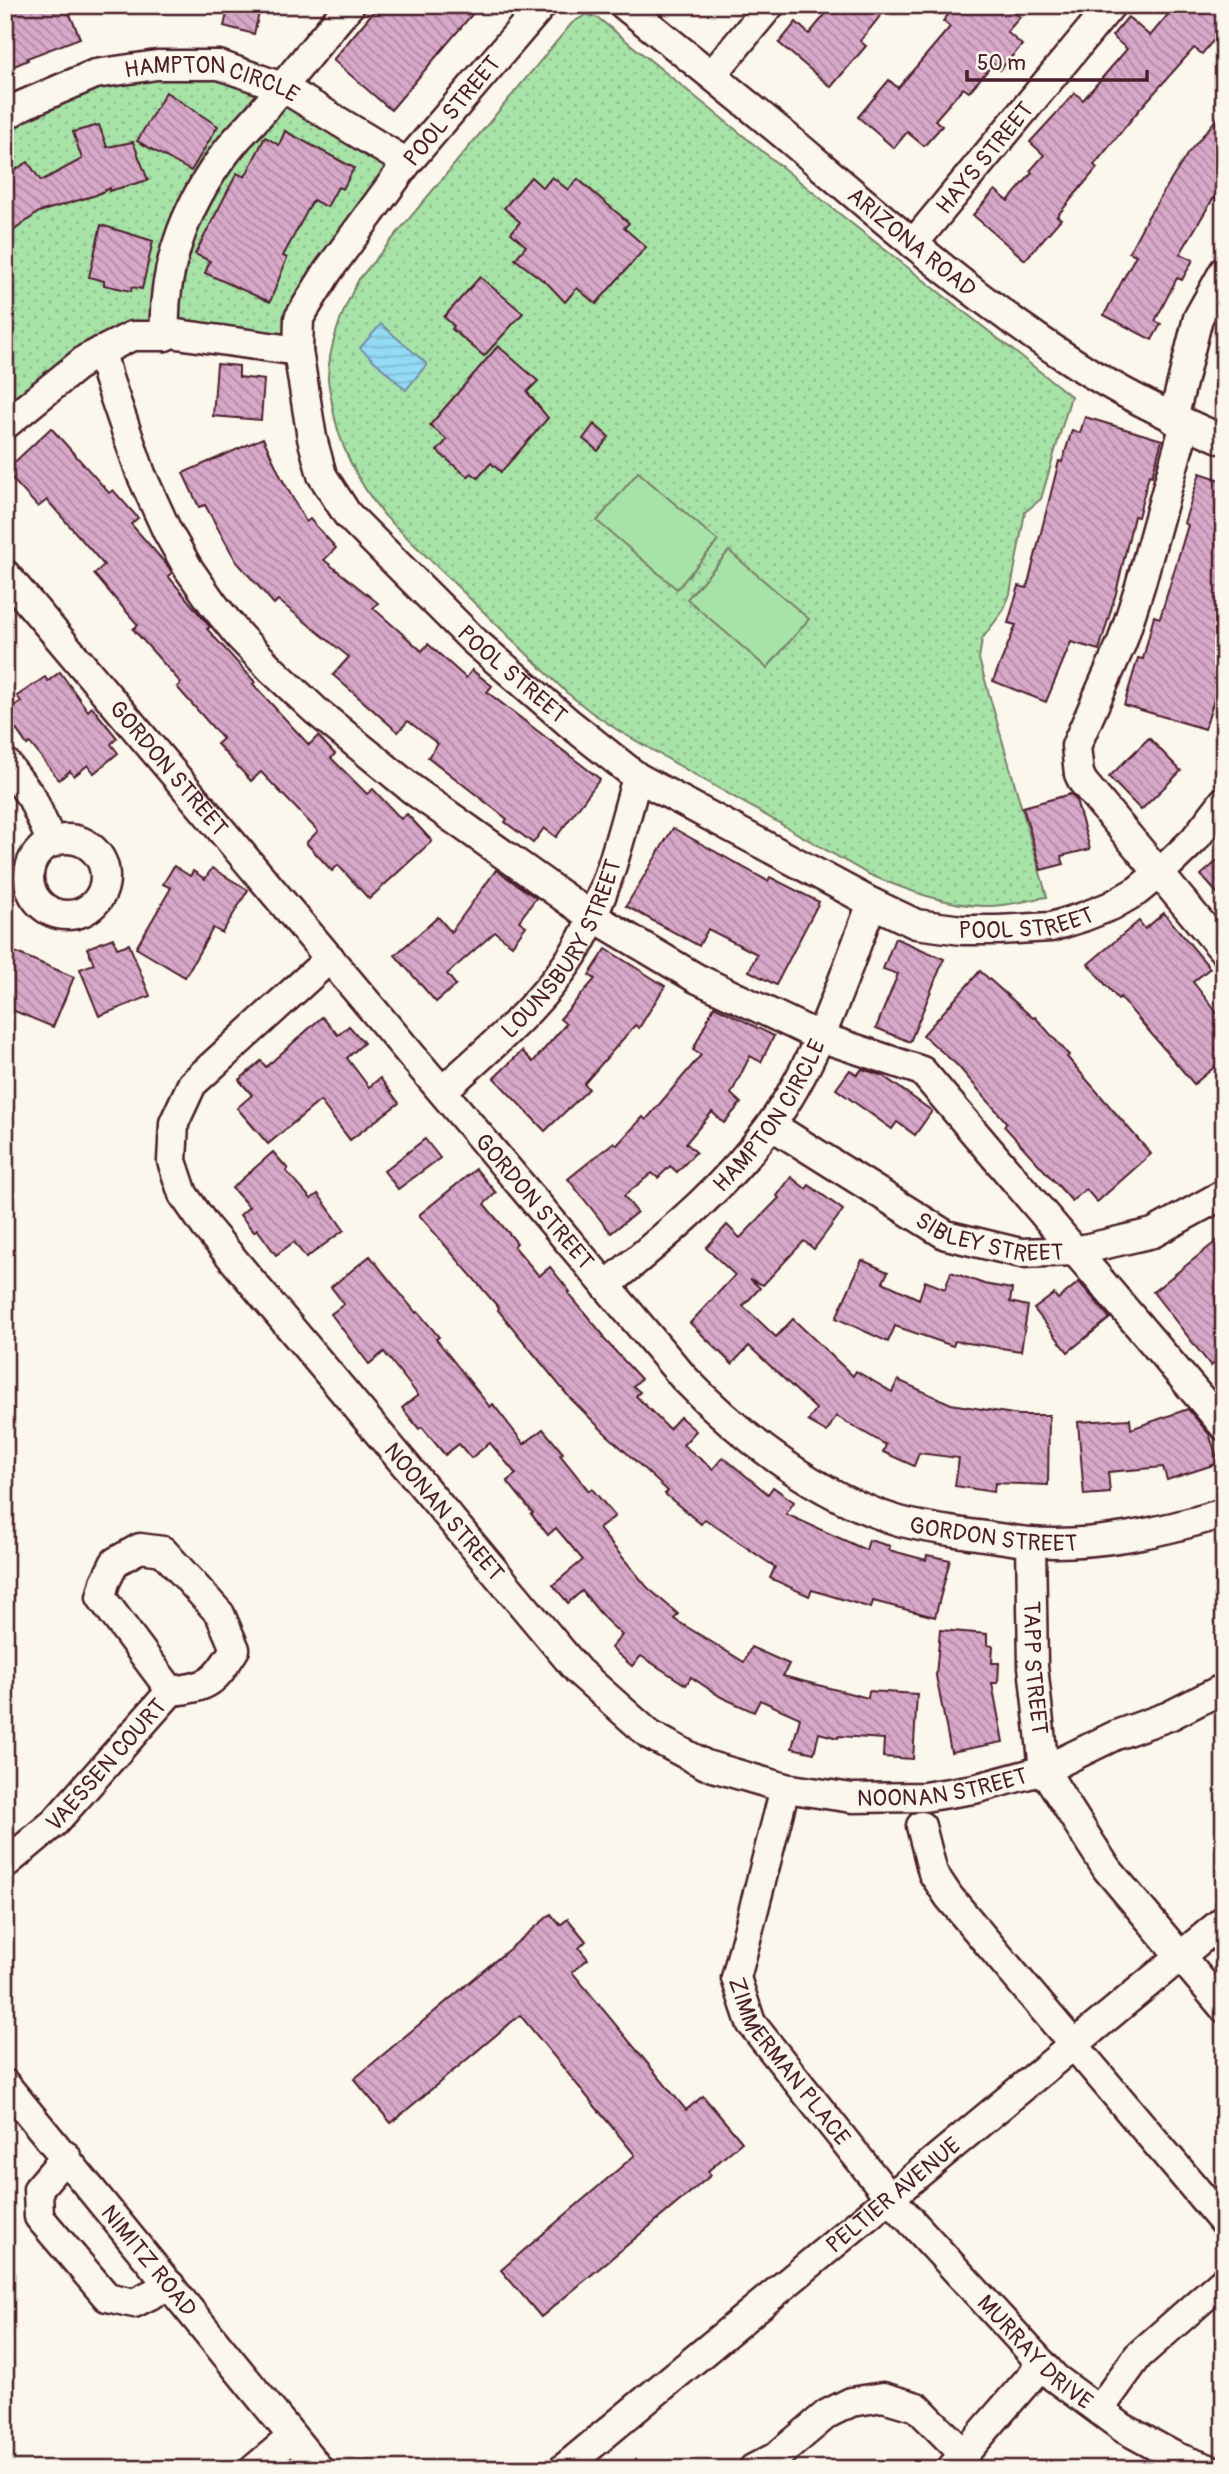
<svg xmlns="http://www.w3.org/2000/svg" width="1229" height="2474" viewBox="0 0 1229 2474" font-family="Pangolin,sans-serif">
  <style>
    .green { fill: url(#green-dots); stroke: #788069; stroke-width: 2 }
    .pitch { fill: #a7e2a7; stroke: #788069; stroke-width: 2 }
    .water { fill: url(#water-rules); stroke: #768fa4; stroke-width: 2 }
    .building { fill: url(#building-back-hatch); stroke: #4a1f2b; stroke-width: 2 }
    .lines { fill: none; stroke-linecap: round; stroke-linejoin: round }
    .minor-casing { stroke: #4a1f2b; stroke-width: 33 }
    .minor { stroke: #fbf7ec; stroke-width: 28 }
    .labels { text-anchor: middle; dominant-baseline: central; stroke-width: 5; stroke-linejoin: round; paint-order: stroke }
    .street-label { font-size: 23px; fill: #4a1f2b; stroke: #fbf7ec }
  </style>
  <defs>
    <pattern id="green-dots" width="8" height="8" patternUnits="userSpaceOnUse" patternTransform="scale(1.75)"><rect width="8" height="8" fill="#a7e2a7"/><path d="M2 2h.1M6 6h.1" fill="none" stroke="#91c190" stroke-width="1.8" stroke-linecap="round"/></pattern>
    <pattern id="water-rules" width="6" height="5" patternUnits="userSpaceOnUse" patternTransform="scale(1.75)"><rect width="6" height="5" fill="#93daf5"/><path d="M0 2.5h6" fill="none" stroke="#80bbd2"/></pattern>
    <pattern id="building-back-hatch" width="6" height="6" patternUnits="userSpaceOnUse" patternTransform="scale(1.75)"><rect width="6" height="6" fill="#d8a8c8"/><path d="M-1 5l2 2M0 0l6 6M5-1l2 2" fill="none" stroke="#b188a3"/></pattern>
  </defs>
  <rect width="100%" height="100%" fill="#fbf7ec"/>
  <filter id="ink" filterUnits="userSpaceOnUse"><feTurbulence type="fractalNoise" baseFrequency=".0143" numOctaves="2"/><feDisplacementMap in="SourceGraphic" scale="14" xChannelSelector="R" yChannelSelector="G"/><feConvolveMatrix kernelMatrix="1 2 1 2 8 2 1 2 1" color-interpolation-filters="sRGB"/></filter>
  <g filter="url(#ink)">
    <g class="green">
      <path d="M587 14 598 18 846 219 1071 396 1041 499 1025 512 1010 594 1003 611 982 639 979 659 1047 897C1028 900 1008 906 988 906 949 907 904 889 868 874L619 731 591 712 566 692 385 516C358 483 339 447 332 404 331 395 328 386 328 377 329 342 343 309 359 279L572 23Z"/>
      <path d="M219 65 407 163 346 248 298 351 132 336 5 425V116L95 74Z"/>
    </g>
    <g class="pitch">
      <path d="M638 472 718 541 677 589 597 521Z"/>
      <path d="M729 551 809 619 767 668 687 599Z"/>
    </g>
    <path class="water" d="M381 324 427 364 406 390 360 348Z"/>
    <g class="building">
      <path d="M5 5H66L80 38 27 58 28 60 5 70Z"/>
      <path d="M229 5H261L254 34 224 26Z"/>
      <path d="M379 5H480L391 110 333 60Z"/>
      <path d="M833 5H889L860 41 866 46 831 87 779 43 796 22 809 34Z"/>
      <path d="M956 5H1006L1020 17 1007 32 1022 45 1000 70 993 64 969 92 963 88 935 120 942 126 924 146 907 132 894 148 858 117 889 80 898 88 950 27 943 21Z"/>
      <path d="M1176 5H1224V28L1202 54 1194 48 1139 110 1094 165 1097 168 1057 216 1061 219 1025 260 973 215 995 190 1008 201 1032 173 1030 171 1044 155 1030 142 1075 93 1083 100 1127 49 1112 36 1128 17 1150 36Z"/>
      <path d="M166 92 218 126 191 171 137 141Z"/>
      <path d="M1224 110V204L1214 197 1180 254 1193 260 1182 280 1177 278 1155 321 1161 324 1152 340 1104 315 1136 255 1129 252 1146 220 1188 153Z"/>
      <path d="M99 125 107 147 133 142 148 180 109 191 110 188 96 195 39 212 5 237V176L28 162 41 181 82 159 73 132Z"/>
      <path d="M285 131 354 168 343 189 338 187 327 207 313 200 283 256 287 258 270 302 205 273 210 261 195 254 237 173 245 177 265 137 279 145Z"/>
      <path d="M531 177 543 188 552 177 568 190 578 179 629 223 624 228 646 247 596 304 577 288 565 302 549 285 515 259 526 246 511 233 520 222 504 208Z"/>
      <path d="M101 225 153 241 142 289 132 287 131 291 104 285V281L89 277Z"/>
      <path d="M480 277 523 313 484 356 452 329 454 326 444 317Z"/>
      <path d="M498 346 538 381 527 392 548 418 501 472 491 463 478 478 471 473 468 477 437 451 447 440 430 425Z"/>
      <path d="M217 364 239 366V377L264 380 261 420 213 416Z"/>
      <path d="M1085 417 1162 440 1152 476 1149 475 1138 517 1134 516 1116 593 1099 650 1071 642 1046 702 993 681 1016 625 1008 623 1019 586 1027 588 1059 461 1062 462 1072 430 1080 433Z"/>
      <path d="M594 424 609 437 598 451 583 439Z"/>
      <path d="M51 428 109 493 113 490 138 518 131 524 168 566 172 573 168 576 210 627 207 629 255 682 253 684 309 745 318 736 335 754 331 758 367 794 373 789 401 819 407 814 432 841 369 899 338 865 332 871 306 843 318 831 261 772 251 781 217 744 223 739 177 687 181 683 133 629 138 625 94 574 104 565 47 500 38 507 5 471Z"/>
      <path d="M263 438 281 477 306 522 310 519 336 548 324 560 378 603 373 608 422 651 428 644 466 678 472 670 492 686 487 692 600 779 556 837 544 828 533 843 505 822 507 819 428 757 438 744 408 721 398 732 333 675 349 657 278 600 274 604 236 561 205 505 199 507 183 473Z"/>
      <path d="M1200 473 1224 481V667L1205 729 1124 705 1138 658 1143 659 1154 616 1160 618 1188 525 1184 523Z"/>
      <path d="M60 672 88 711 92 707 117 738 111 744 118 753 94 773 88 765 74 776 70 771 59 780 30 743 27 745 5 713 21 701 17 696 45 677 48 681Z"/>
      <path d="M1149 738 1181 771 1141 810 1109 777Z"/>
      <path d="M1071 794 1076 800 1090 849 1061 856 1064 864 1041 870 1023 807Z"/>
      <path d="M673 828 768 881 770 877 819 902 776 985 749 971 757 954 708 929 699 946 626 906Z"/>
      <path d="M1224 855V901L1201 875Z"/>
      <path d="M174 866 190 876 193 871 205 879 212 868 248 890 222 933 213 928 185 977 136 948 171 888 163 884Z"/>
      <path d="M496 870 536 898 519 921 526 926 512 945 495 932 447 974 456 985 436 1002 395 955 438 917 451 932Z"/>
      <path d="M1164 913 1210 968 1193 982 1224 1022V1059L1194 1084 1120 997 1118 999 1088 964 1139 921 1145 929Z"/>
      <path d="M113 938 117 948 129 944 150 996 99 1016 80 969 94 964 87 948Z"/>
      <path d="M895 938 944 959 910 1042 876 1028 898 974 883 969Z"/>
      <path d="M5 948 74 977 53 1027 5 1007Z"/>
      <path d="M606 949 665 986 639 1028 635 1025 584 1084 589 1089 545 1131 494 1078 522 1051 533 1062 566 1024 560 1019 595 979 589 975Z"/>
      <path d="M980 971 1033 1018 1035 1017 1069 1055 1067 1057 1151 1154 1097 1202 1086 1189 1072 1201 1004 1126 1007 1123 958 1066 923 1035Z"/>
      <path d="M714 1006 774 1036 761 1062 750 1056 731 1094 741 1103 724 1123 712 1112 686 1143 696 1152 677 1172 670 1166 658 1178 652 1173 624 1196 637 1212 611 1233 568 1179 614 1142 617 1145 643 1117 646 1120 701 1055 693 1050Z"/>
      <path d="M322 1017 338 1035 349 1026 364 1043 347 1058 369 1087 380 1078 399 1103 350 1140 320 1101 268 1144 237 1108 252 1095 239 1080 261 1061 266 1067Z"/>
      <path d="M862 1069 883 1076 932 1111 915 1135 897 1122 892 1129 836 1089 850 1070 857 1075Z"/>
      <path d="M425 1139 440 1158 398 1189 384 1171Z"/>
      <path d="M273 1152 288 1169 286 1171 311 1199 318 1194 344 1230 306 1258 294 1242 276 1255 257 1229 254 1232 240 1215 249 1207 232 1188Z"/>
      <path d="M476 1169 496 1193 484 1204 517 1243 514 1246 539 1276 550 1267 570 1292 568 1293 604 1336 603 1338 641 1379 633 1386 640 1392 636 1396 669 1429 680 1417 696 1431 683 1445 713 1469 723 1457 768 1494 773 1487 794 1502 786 1514 866 1550 869 1540 890 1546 889 1550 926 1560 927 1555 950 1560 935 1617 873 1601 871 1608 812 1590 809 1596 770 1578 775 1567 705 1519 701 1524 665 1494 668 1491 604 1432 569 1397 498 1310 499 1308 419 1215Z"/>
      <path d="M791 1177 806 1189 809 1185 843 1210 814 1249 804 1241 763 1285 750 1279 760 1288 743 1306 776 1337 793 1319 853 1376 856 1371 892 1392 898 1380 951 1404 1019 1415H1049L1048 1485 995 1483 994 1492 955 1486 959 1458 919 1453 914 1466 883 1452 886 1445 836 1416 827 1432 808 1421 816 1409 749 1346 732 1364 690 1323 735 1275 706 1248 727 1225 740 1238 779 1198 777 1196Z"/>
      <path d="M1224 1235V1355L1211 1366 1153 1292Z"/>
      <path d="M370 1256 416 1313 418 1312 439 1337 436 1339 490 1407 493 1404 524 1444 543 1429 563 1453 560 1455 589 1491 592 1489 615 1516 599 1529 647 1587 678 1614 674 1619 744 1662 751 1647 789 1664 783 1676 868 1698 869 1691 917 1694 913 1759 883 1757 884 1739 839 1736 838 1738 819 1733 814 1753 792 1748 800 1718 760 1700 754 1712 721 1697 691 1677 686 1685 641 1656 632 1666 611 1648 622 1635 605 1619 582 1591 568 1603 553 1585 583 1560 556 1528 548 1535 531 1514 533 1513 507 1481 516 1474 490 1443 471 1458 459 1444 445 1455 422 1427 419 1429 402 1408 418 1395 384 1352 369 1364 331 1314 344 1304 331 1287Z"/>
      <path d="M862 1260 888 1272 883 1282 919 1299 925 1281 945 1289 951 1272 984 1284 1012 1289 1010 1302 1028 1306 1021 1351 955 1341 953 1346 895 1326 888 1342 836 1318Z"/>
      <path d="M1079 1282 1110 1318 1068 1352 1034 1309 1054 1294 1058 1299Z"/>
      <path d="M1188 1409 1209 1434 1219 1463 1167 1480 1163 1467 1108 1472 1110 1493 1084 1495 1078 1422 1130 1419 1131 1429Z"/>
      <path d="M940 1630 987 1634V1645L993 1646 992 1663H999L998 1683H992L1003 1742 951 1752 936 1676Z"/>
      <path d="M551 1914 560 1925 568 1919 586 1941 579 1948 588 1959 572 1972 686 2110 703 2096 742 2142 708 2171 711 2175 541 2317 501 2270 635 2155 520 2015 391 2123 354 2079Z"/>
    </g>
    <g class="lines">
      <g class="minor-casing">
        <g id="minor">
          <path id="s1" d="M542 5 407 163 328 271 299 318 298 351 312 438 322 475 347 514 473 640 569 723 637 777 872 903 916 924 962 930H998L1051 927 1083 917 1111 906 1137 891 1166 867 1194 840 1224 801"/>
          <path id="s2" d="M624 5C684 53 743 100 801 149 889 224 976 300 1073 362 1120 393 1172 418 1224 440"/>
          <path d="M712 75 770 5"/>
          <path id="s3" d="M5 116 23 105 95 74 157 65H219L282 87 407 163"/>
          <path id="s4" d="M913 244 1111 5"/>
          <path d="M165 336C161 264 190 194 236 140 246 129 256 119 265 108 293 74 321 39 350 5"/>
          <path d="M101 351 108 378 141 474 167 531 188 568 213 604 239 636 271 669 316 711 413 790 582 910 696 978 820 1037 922 1071 1224 1426"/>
          <path d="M1173 419 1198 318 1224 271"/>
          <path d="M1185 424 1140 586 1122 642 1076 746 1079 774 1083 782 1224 951"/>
          <path d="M5 425 86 359 132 336H165L170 333 298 351"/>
          <path id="s5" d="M5 574 684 1378C742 1438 818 1497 899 1521 924 1528 951 1531 977 1535 995 1537 1013 1541 1030 1542 1095 1547 1162 1532 1224 1513"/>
          <path d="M5 762 32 798 52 843"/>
          <circle cx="67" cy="877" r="38"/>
          <path id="s6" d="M330 958 192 1084 174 1123 172 1161 183 1194 206 1227 578 1671 650 1735 706 1765 785 1788 852 1798 924 1797 974 1789 1044 1770 1116 1735 1169 1716 1224 1688"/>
          <path id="s7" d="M442 1091C488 1050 546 1001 577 948 607 895 621 835 637 777"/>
          <path id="s8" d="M771 1125 946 1235 1021 1253 1076 1251 1153 1233 1224 1194"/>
          <path id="s9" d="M606 1286C665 1236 725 1188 770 1126 818 1060 843 978 872 903"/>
          <path id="s10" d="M1031 1542 1033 1666 1044 1770 1107 1869 1224 2008"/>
          <path id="s11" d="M785 1788 736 1978 751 2023 890 2198 1055 2378 1123 2428 1176 2457 1209 2469"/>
          <path d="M921 1826 933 1873 949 1897 1224 2223"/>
          <path id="s12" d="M5 1864 55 1822 171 1691C210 1687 214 1682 235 1649L220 1614 163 1551 140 1548 115 1562 105 1582 101 1597 171 1691"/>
          <path id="s13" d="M5 2084 319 2469"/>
          <path d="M66 2156 38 2189 39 2217 107 2297 134 2303 170 2285"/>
          <path d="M1099 2410 1138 2356 1224 2280"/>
          <path d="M254 2469 292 2437"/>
          <path id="s14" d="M563 2469 1224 1920"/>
          <path d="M753 2469 776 2457 827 2414 851 2402 883 2397 917 2407 964 2454"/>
          <path d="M951 2469 1042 2364"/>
        </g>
      </g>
      <use href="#minor" class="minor"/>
    </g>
  </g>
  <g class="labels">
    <g class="street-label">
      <text stroke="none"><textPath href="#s3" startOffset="219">HAMPTON CIRCLE</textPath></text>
      <text transform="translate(452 111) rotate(-50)">POOL STREET</text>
      <text stroke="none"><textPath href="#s4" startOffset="112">HAYS STREET</textPath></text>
      <text stroke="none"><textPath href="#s2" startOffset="373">ARIZONA ROAD</textPath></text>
      <text stroke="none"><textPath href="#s1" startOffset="833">POOL STREET</textPath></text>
      <text stroke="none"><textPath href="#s5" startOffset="254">GORDON STREET</textPath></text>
      <text stroke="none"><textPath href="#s1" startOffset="1421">POOL STREET</textPath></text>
      <text stroke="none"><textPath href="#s7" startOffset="189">LOUNSBURY STREET</textPath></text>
      <text stroke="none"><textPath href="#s9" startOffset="238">HAMPTON CIRCLE</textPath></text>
      <text stroke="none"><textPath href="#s5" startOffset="821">GORDON STREET</textPath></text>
      <text stroke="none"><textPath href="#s8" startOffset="250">SIBLEY STREET</textPath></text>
      <text stroke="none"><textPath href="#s6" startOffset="714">NOONAN STREET</textPath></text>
      <text stroke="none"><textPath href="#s5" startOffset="1409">GORDON STREET</textPath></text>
      <text stroke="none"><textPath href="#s10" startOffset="126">TAPP STREET</textPath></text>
      <text stroke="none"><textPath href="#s12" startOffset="142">VAESSEN COURT</textPath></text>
      <text stroke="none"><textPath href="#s6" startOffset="1323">NOONAN STREET</textPath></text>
      <text stroke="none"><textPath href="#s11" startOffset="296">ZIMMERMAN PLACE</textPath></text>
      <text stroke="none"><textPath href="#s14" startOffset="429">PELTIER AVENUE</textPath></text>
      <text stroke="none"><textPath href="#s13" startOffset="228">NIMITZ ROAD</textPath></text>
      <text stroke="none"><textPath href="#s11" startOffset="679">MURRAY DRIVE</textPath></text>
    </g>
  </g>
  <rect width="1229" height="2474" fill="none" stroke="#fbf7ec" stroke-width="28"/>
  <rect x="14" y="14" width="1201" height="2446" fill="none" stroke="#4a1f2b" stroke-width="2.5" filter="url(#ink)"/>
  <path d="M967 70v10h180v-10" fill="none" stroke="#4a1f2b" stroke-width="3.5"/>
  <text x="977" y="70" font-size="21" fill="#4a1f2b" stroke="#fbf7ec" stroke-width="5" paint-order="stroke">50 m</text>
</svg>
